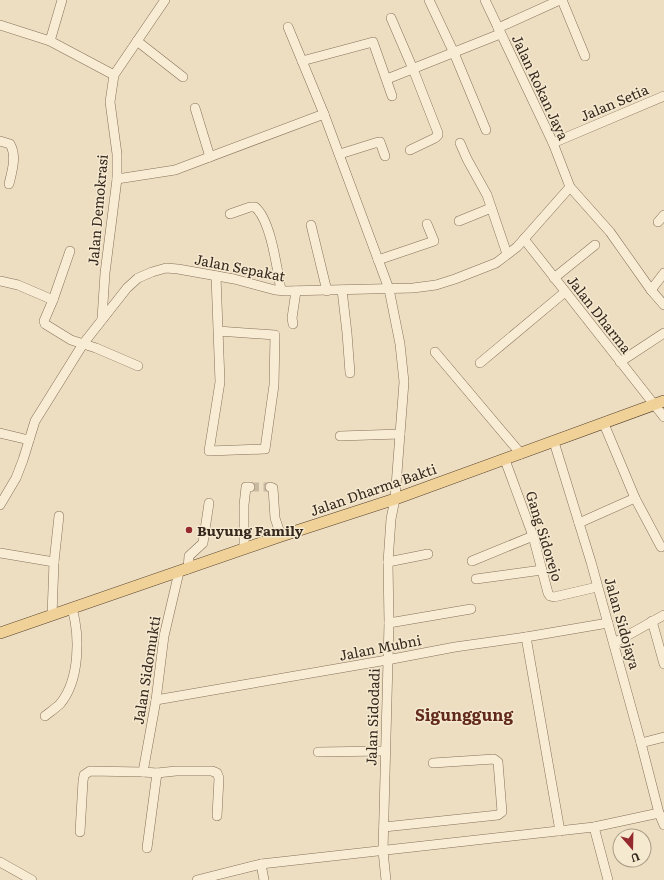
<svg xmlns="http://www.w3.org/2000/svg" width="664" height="880" viewBox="0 0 664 880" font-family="Literata,serif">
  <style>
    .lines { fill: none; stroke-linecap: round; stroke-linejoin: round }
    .minor-tunnel { stroke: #c8baa0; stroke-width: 9; stroke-dasharray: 9 4.5; stroke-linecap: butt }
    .minor-casing { stroke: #867059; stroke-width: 10 }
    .major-casing { stroke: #533e2d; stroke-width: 12 }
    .minor { stroke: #f8ecd4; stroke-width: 9 }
    .major { stroke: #f0d298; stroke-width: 11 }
    .poi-dot { fill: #942a2e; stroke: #f5e9d0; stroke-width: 1.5 }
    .labels { text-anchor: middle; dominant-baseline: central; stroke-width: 3; stroke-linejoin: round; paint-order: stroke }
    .street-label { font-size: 14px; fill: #36281d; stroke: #f5e9d0 }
    .poi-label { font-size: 14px; font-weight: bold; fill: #36281d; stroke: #f5e9d0; text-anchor: start }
    .quarter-label { font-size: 16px; font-weight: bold; fill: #622a1d; stroke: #f5e9d0 }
  </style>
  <rect width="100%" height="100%" fill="#eddec1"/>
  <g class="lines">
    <path class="minor-tunnel" d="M250 487H270"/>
    <g class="minor-casing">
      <g id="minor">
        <path d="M429 0 454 53 486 130"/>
        <path d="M485 0 553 143 570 187 610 232 651 290 664 305"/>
        <path d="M562 0 585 56"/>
        <path d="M391 18 413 69 438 133V135L435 138 410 150"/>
        <path d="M0 25 50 41 114 75"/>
        <path d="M288 27 324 114 389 289 400 344 404 382 395 499 391 519 388 562 389 623 383 851 386 880"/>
        <path d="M498 28 560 0"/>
        <path d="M50 41 62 0"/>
        <path d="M137 41 183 77"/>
        <path d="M302 61 373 42 392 96"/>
        <path d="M387 79 500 34"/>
        <path d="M195 108 210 157"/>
        <path d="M0 141 10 144C17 156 12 171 9 184"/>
        <path d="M460 143 467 159 487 195 507 254"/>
        <path d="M553 143 664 96"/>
        <path d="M340 154 375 143 380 142 385 156"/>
        <path d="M117 179 175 170 324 114"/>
        <path d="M230 214 250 207H255C271 220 277 269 281 290"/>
        <path d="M459 221 491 208"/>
        <path d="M658 222 664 215"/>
        <path d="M311 225 327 291"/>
        <path d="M524 239 664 417"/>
        <path d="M70 251 53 300 44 321 45 324 71 340 96 348 138 366"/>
        <path d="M378 260 434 241 427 224"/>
        <path d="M216 276 220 382 209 451 265 449 274 385 275 335 218 331"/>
        <path d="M554 278 595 245"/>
        <path d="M0 281 18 285 53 300"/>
        <path d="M342 290 347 333 350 373"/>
        <path d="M651 290 664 273"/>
        <path d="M102 319 105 273 117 179V154L110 102 114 75 165 0"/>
        <path d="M293 324 292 318 296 291"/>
        <path d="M435 352 521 454"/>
        <path d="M620 362 664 333"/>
        <path d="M480 363 565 292"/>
        <path d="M604 424 635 498"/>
        <path d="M0 433 29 440"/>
        <path d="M340 436 400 434"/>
        <path d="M554 442 591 562 641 743 659 813 664 825"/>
        <path d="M505 460 533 536 548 593 550 596 554 597 597 587"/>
        <path d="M270 487 273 488 275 518 281 536"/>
        <path d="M0 505 16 478 23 460 35 421 83 344 127 288 138 278 152 272 166 268 178 269 234 279 275 290 286 291 413 288 436 285 455 279 496 263 517 247 570 187"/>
        <path d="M579 523 635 498 661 547"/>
        <path d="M244 549V505L246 487H250"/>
        <path d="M0 553 54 562"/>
        <path d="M472 561 533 536"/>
        <path d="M388 562 428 554"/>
        <path d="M188 569 189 556 203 543 209 503"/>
        <path d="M476 579 542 570"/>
        <path d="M52 615 54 562 59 516"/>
        <path d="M652 621 664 664"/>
        <path d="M389 623 471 609"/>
        <path d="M526 637 560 831"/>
        <path d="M614 643 664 615"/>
        <path d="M156 700 387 660 455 647 526 637 608 623"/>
        <path d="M45 716C50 712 56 708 60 704 80 680 80 636 72 608"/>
        <path d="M641 743 664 737"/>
        <path d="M318 752 384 751"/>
        <path d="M157 773 176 771H212L217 773 219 778 217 816"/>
        <path d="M384 827 498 815 502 812 498 762 494 759 433 763"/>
        <path d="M594 827 608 880"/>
        <path d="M80 832 83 781 84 775 90 771 143 772"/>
        <path d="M147 848 157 773 143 772 156 700 164 636 179 572"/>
        <path d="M0 862 32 880"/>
        <path d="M261 864 264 880"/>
        <path d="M197 880 261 864 594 827 659 813"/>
      </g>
    </g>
    <g class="major-casing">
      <path id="major" d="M0 633 281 536 395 499 664 401"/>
    </g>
    <use href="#minor" class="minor"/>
    <use href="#major" class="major"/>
  </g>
  <circle class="poi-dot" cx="189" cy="530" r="4"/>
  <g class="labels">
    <g class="street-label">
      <text transform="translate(541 87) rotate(65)">Jalan Rokan Jaya</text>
      <text transform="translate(614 102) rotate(-23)">Jalan Setia</text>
      <text transform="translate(97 210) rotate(-85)">Jalan Demokrasi</text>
      <text transform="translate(240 267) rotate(11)">Jalan Sepakat</text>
      <text transform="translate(600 314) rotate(52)">Jalan Dharma</text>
      <text transform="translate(373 489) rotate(-19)">Jalan Dharma Bakti</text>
      <text transform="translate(545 536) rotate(73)">Gang Sidorejo</text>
      <text transform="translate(623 623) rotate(74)">Jalan Sidojaya</text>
      <text transform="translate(380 647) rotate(-11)">Jalan Mubni</text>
      <text transform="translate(146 670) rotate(-81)">Jalan Sidomukti</text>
      <text transform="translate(372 717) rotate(-88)">Jalan Sidodadi</text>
    </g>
    <g class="poi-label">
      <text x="197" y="530">Buyung Family</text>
    </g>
    <g class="quarter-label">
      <text x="464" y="714">Sigunggung</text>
    </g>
  </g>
  <g transform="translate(632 848) rotate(160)"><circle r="19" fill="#f5e9d0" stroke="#a99c88"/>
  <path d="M0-3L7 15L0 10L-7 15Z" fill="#942a2e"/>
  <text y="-6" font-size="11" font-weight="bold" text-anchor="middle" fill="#36281d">U</text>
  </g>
</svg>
